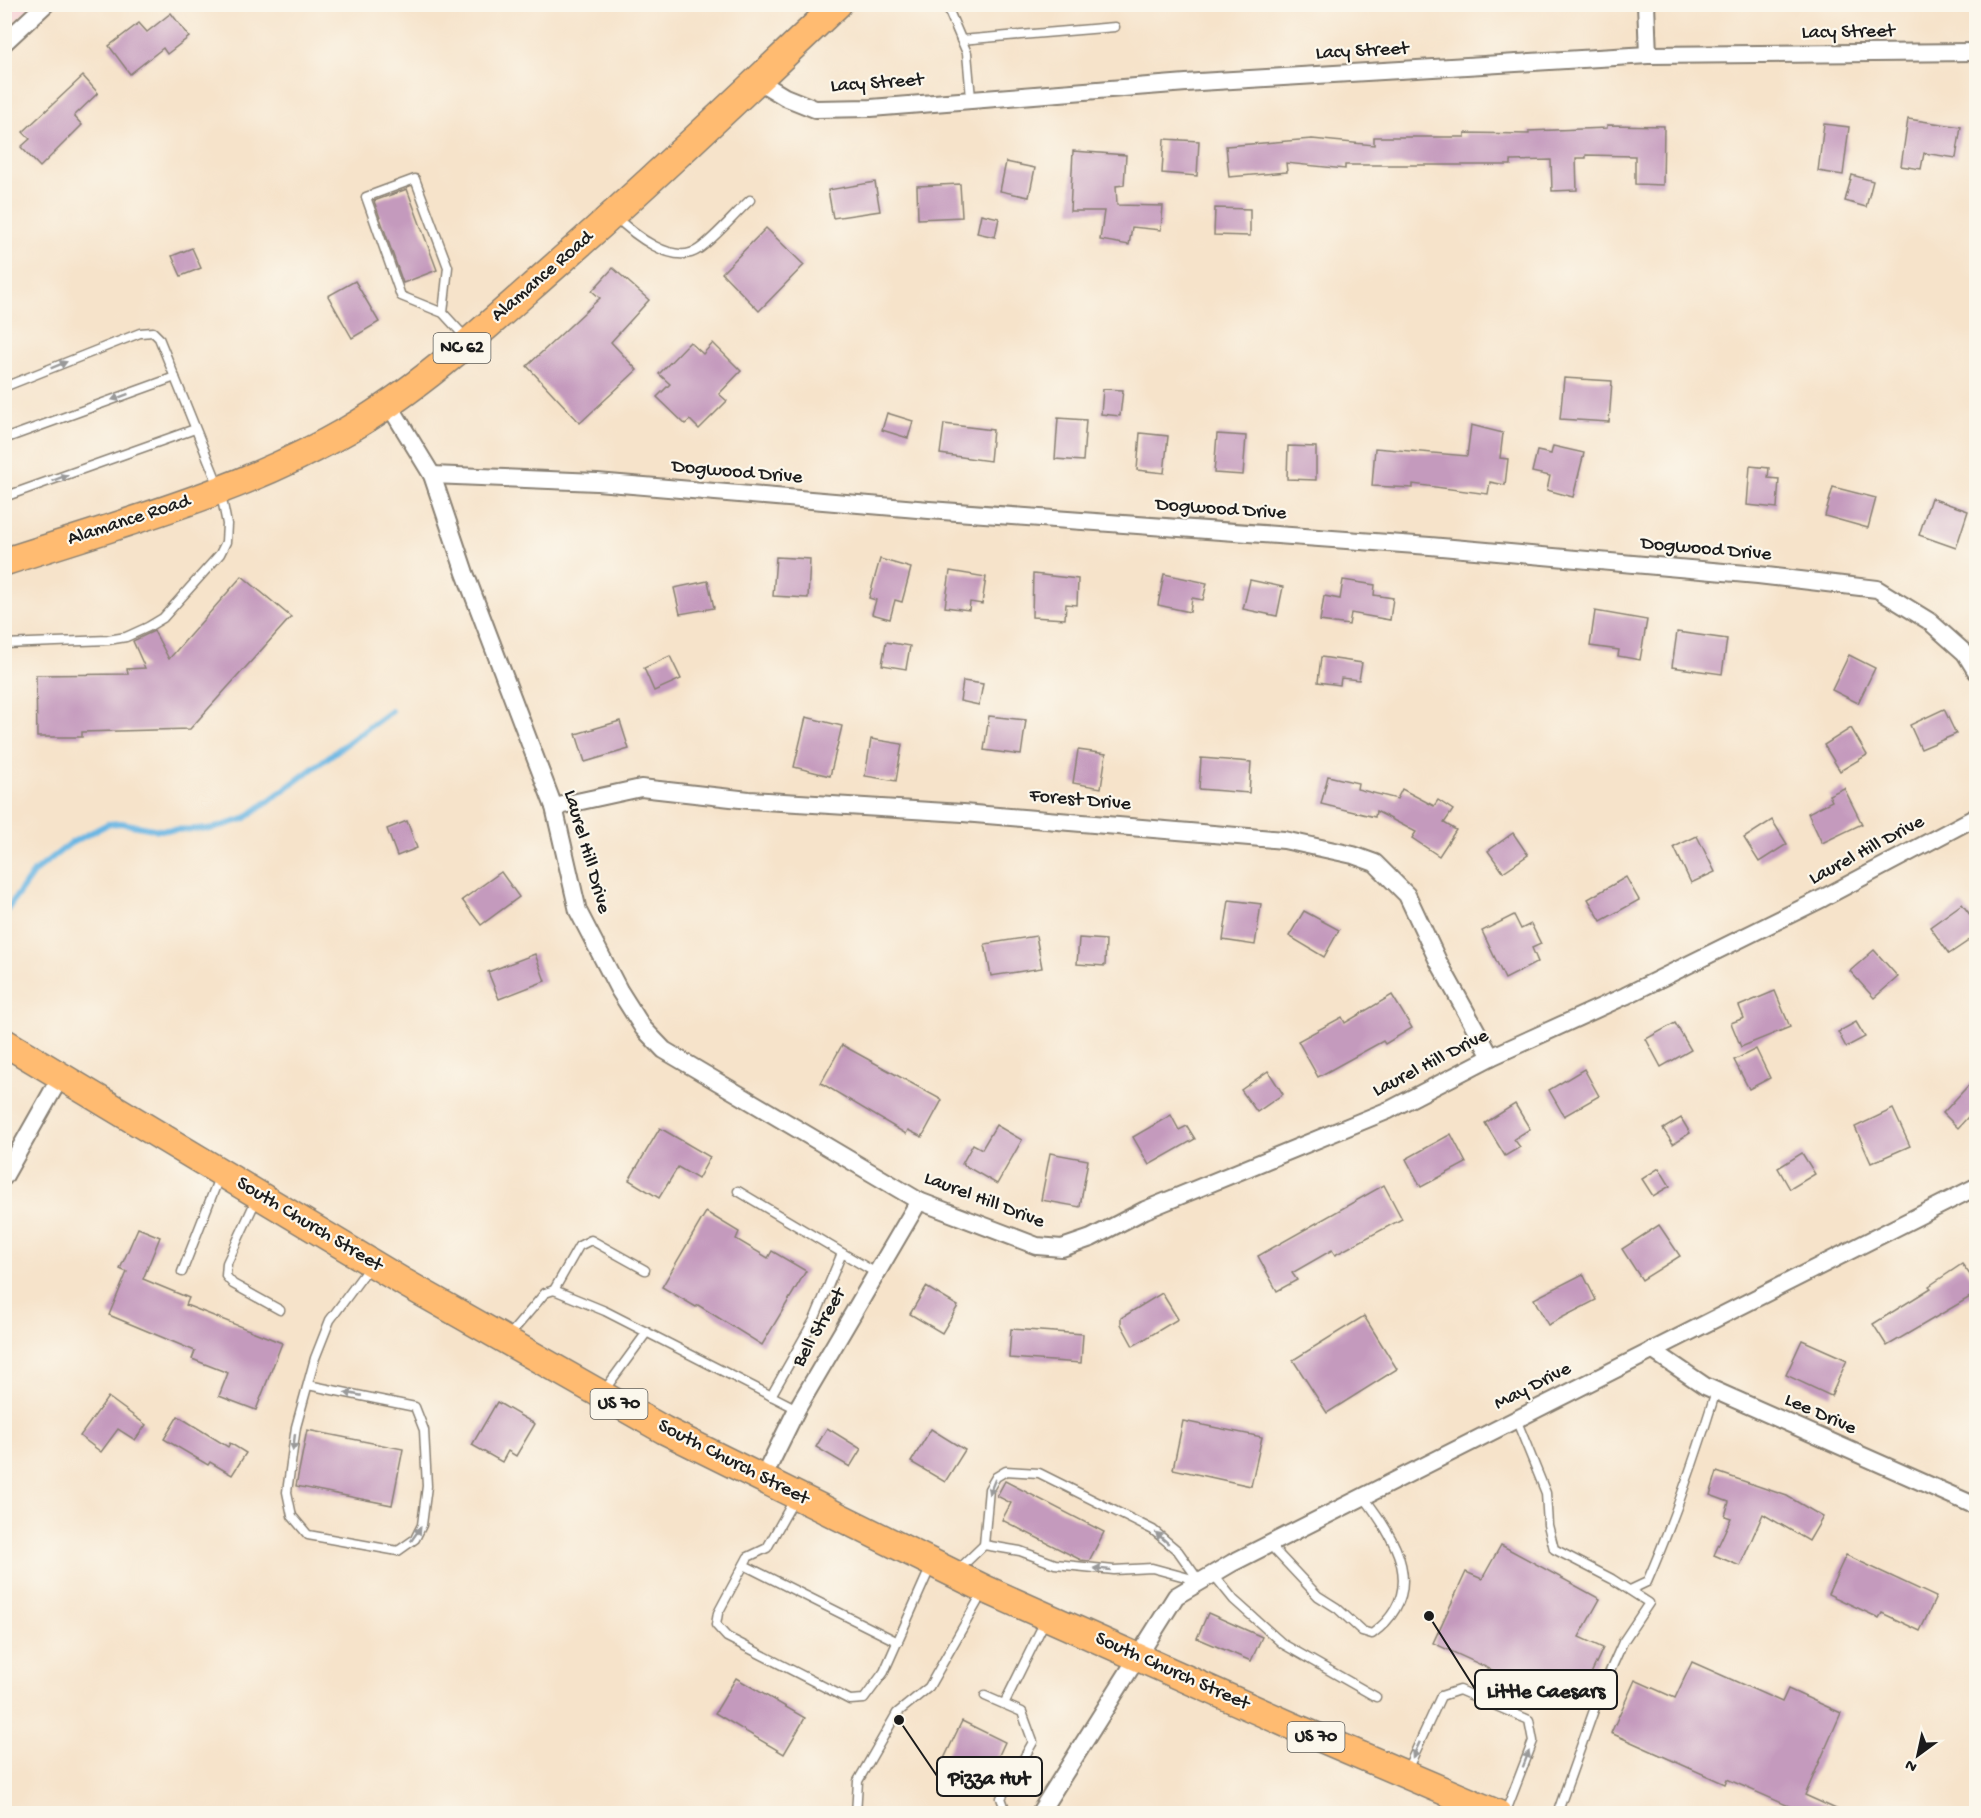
<svg xmlns="http://www.w3.org/2000/svg" width="1981" height="1818" viewBox="0 0 1981 1818" font-family="'Gochi Hand',sans-serif">
  <style>
    .built { fill: #f7cfd4 }
    .lines { fill: none; stroke-linecap: round; stroke-linejoin: round }
    .stream { stroke: #69b6e3; stroke-width: 6 }
    .building { fill: #c49abd }
    .service-casing { stroke: #898073; stroke-width: 11 }
    .minor-casing { stroke: #898073; stroke-width: 20 }
    .primary-casing { stroke: #898073; stroke-width: 30 }
    .service { stroke: #fff; stroke-width: 8 }
    .minor { stroke: #fff; stroke-width: 16 }
    .primary { stroke: #ffbb71; stroke-width: 27 }
    .oneway { fill: #999 }
    .labels { text-anchor: middle; dominant-baseline: central; stroke-width: 4.5; stroke-linejoin: round; paint-order: stroke }
    .shield { fill: #fbf7ec; stroke: #5f5e5a; stroke-width: 1.5 }
    .shield-label { font-size: 18px; font-weight: bold; fill: #1c1c1c }
    .street-label { font-size: 20px; fill: #1c1c1c; stroke: #fbf7ec }
    .leader { fill: none; stroke: #1c1c1c; stroke-width: 2 }
    .callout-dot { fill: #1c1c1c; stroke: #fbf7ec; stroke-width: 2 }
    .callout { fill: #fbf7ec; stroke: #1c1c1c; stroke-width: 2 }
    .callout-label { font-size: 21px; text-anchor: middle; font-weight: bold; fill: #1c1c1c }
  </style>
  <rect width="100%" height="100%" fill="#fbf7ec"/>
  <filter id="ink" filterUnits="userSpaceOnUse"><feTurbulence type="fractalNoise" baseFrequency=".0167" numOctaves="2"/><feDisplacementMap in="SourceGraphic" scale="12" xChannelSelector="R" yChannelSelector="G"/><feConvolveMatrix kernelMatrix="1 2 1 2 8 2 1 2 1" color-interpolation-filters="sRGB"/></filter>
  <filter id="wash" filterUnits="userSpaceOnUse"><feTurbulence type="fractalNoise" baseFrequency=".008" numOctaves="4" result="noise"/><feDisplacementMap in="SourceGraphic" scale="24" xChannelSelector="R" yChannelSelector="G"/><feGaussianBlur stdDeviation="1.35" result="paint"/><feColorMatrix in="noise" values="0 0 0 0 0 0 0 0 0 0 0 0 0 0 0 0 0 1.4 0 .05"/><feComposite in="paint" operator="in"/></filter>
  <g filter="url(#wash)">
    <rect width="100%" height="100%" fill="#f6e3ca"/>
    <path class="built" d="M5 4H33V5L5 29Z"/>
    <g class="lines">
      <path class="stream" d="M4 914 34 872 71 843 108 824 121 823 159 830 211 829 244 819 391 711"/>
    </g>
    <g id="blocks">
      <g class="building">
        <path d="M171 13 189 37 167 54 163 48 130 74 109 46 139 23 147 32Z"/>
        <path d="M83 76 98 93 74 116 82 125 40 167 21 147 30 139 23 132Z"/>
        <path d="M1908 119 1961 127 1956 158 1924 153 1921 169 1901 166Z"/>
        <path d="M1824 124 1849 127 1843 175 1818 171Z"/>
        <path d="M1607 125 1664 126 1663 185 1635 184V156L1586 155V158H1576L1577 190 1552 191 1551 160 1511 161V165H1345V169L1286 163 1287 172 1229 177 1226 146 1312 139 1374 145V137H1465V133L1529 134V131L1607 128Z"/>
        <path d="M1164 139 1199 141 1197 176 1162 173Z"/>
        <path d="M1073 151 1126 155 1124 185 1116 186 1117 205 1163 206 1161 230 1132 227 1129 245 1100 240 1104 211H1070Z"/>
        <path d="M1006 162 1035 168 1029 197 1000 191Z"/>
        <path d="M1852 175 1873 181 1866 207 1845 201Z"/>
        <path d="M875 182 880 211 833 218 828 190Z"/>
        <path d="M960 184 962 217 918 219 917 186Z"/>
        <path d="M407 189 437 270 403 283 374 201Z"/>
        <path d="M1215 208 1250 209V236L1214 235Z"/>
        <path d="M981 214 999 218 995 237 977 233Z"/>
        <path d="M766 228 804 265 759 311 722 273Z"/>
        <path d="M192 248 201 268 181 276 172 256Z"/>
        <path d="M613 268 649 300 611 342 637 370 580 423 527 366 600 298 592 291Z"/>
        <path d="M355 281 379 322 352 338 328 296Z"/>
        <path d="M690 342 703 354 713 343 741 371 719 394 727 401 699 429 690 420 685 424 657 397 670 384 659 374Z"/>
        <path d="M1564 378 1612 381 1609 422 1560 419Z"/>
        <path d="M1103 389 1123 390 1120 416 1101 414Z"/>
        <path d="M887 413 913 421 908 438 882 430Z"/>
        <path d="M1058 418 1086 420 1083 461 1055 459Z"/>
        <path d="M944 424 993 430 990 461 940 454Z"/>
        <path d="M1471 425 1503 433 1500 458 1508 459 1505 485 1490 482 1488 494 1413 484V488L1372 486 1375 448 1467 456Z"/>
        <path d="M1140 433 1168 436 1164 473 1137 470Z"/>
        <path d="M1217 434 1246 436 1243 475 1214 473Z"/>
        <path d="M1288 446 1316 447V480L1287 479Z"/>
        <path d="M1553 446 1584 453 1573 497 1547 490 1550 476 1532 472 1537 451 1551 454Z"/>
        <path d="M1750 466 1769 468 1768 478 1779 479 1777 508 1747 505Z"/>
        <path d="M1833 487 1876 498 1868 528 1825 516Z"/>
        <path d="M1931 498 1968 511 1956 548 1919 535Z"/>
        <path d="M776 557 810 559 808 598 773 596Z"/>
        <path d="M880 559 911 568 902 602 895 600 890 619 872 614 876 600 869 598Z"/>
        <path d="M950 571 986 577 982 604 970 602 969 610 945 607Z"/>
        <path d="M1033 574 1078 579 1077 605 1066 604 1065 619 1032 617Z"/>
        <path d="M1164 574 1207 583 1203 600 1192 598 1190 612 1158 605Z"/>
        <path d="M242 576 291 617 190 729 82 732V737H37L36 675 128 674 127 669 145 668 133 641 154 631 169 659Z"/>
        <path d="M1250 580 1283 587 1277 616 1243 609Z"/>
        <path d="M1343 580 1375 585 1374 595 1393 598 1390 620 1351 613 1349 625 1320 621 1324 596 1340 599Z"/>
        <path d="M708 581 714 608 680 614 674 588Z"/>
        <path d="M1595 611 1647 620 1640 660 1618 656 1619 650 1590 646Z"/>
        <path d="M1677 632 1727 639 1722 674 1672 667Z"/>
        <path d="M886 642 910 646 906 669 882 665Z"/>
        <path d="M1849 655 1875 668 1858 703 1832 690Z"/>
        <path d="M670 656 681 679 654 691 644 668Z"/>
        <path d="M1321 657 1362 663 1359 680 1341 678 1340 685 1318 682Z"/>
        <path d="M963 681 983 684 979 705 960 701Z"/>
        <path d="M1944 709 1956 734 1921 749 1910 725Z"/>
        <path d="M989 716 1026 720 1021 755 984 750Z"/>
        <path d="M806 717 842 726 830 776 794 767Z"/>
        <path d="M620 721 629 749 585 762 576 734Z"/>
        <path d="M1851 728 1867 755 1840 771 1824 745Z"/>
        <path d="M871 739 902 744 896 781 865 776Z"/>
        <path d="M1078 750 1106 754 1101 788 1073 783Z"/>
        <path d="M1201 758 1251 762 1249 793 1199 789Z"/>
        <path d="M1328 776 1358 783 1357 789 1397 799 1402 789 1434 806 1438 800 1453 810 1444 823 1456 830 1439 856 1412 838 1416 832 1376 811 1375 817 1321 804Z"/>
        <path d="M1844 788 1862 824 1822 843 1808 813 1832 801 1829 795Z"/>
        <path d="M1772 820 1787 844 1759 862 1744 838Z"/>
        <path d="M407 821 417 848 397 856 387 829Z"/>
        <path d="M1513 833 1528 855 1503 872 1488 851Z"/>
        <path d="M1697 836 1715 872 1691 883 1674 847Z"/>
        <path d="M501 872 519 897 481 925 462 900Z"/>
        <path d="M1626 877 1639 900 1601 921 1588 899Z"/>
        <path d="M1229 900 1261 904 1255 945 1223 940Z"/>
        <path d="M1962 904 1977 924V935L1949 954 1930 927Z"/>
        <path d="M1304 911 1339 930 1324 957 1289 936Z"/>
        <path d="M1514 915 1521 929 1531 924 1541 944 1532 948 1538 962 1505 979 1482 931Z"/>
        <path d="M1036 936 1042 968 991 976 985 944Z"/>
        <path d="M1079 938 1106 940 1105 966 1077 964Z"/>
        <path d="M1874 950 1898 977 1874 998 1850 971Z"/>
        <path d="M535 954 545 981 499 999 488 972Z"/>
        <path d="M1775 991 1790 1027 1741 1047 1731 1023 1744 1018 1739 1006Z"/>
        <path d="M1392 995 1412 1028 1385 1044 1383 1041 1318 1077 1298 1041 1342 1017 1345 1023Z"/>
        <path d="M1856 1022 1865 1037 1846 1047 1838 1032Z"/>
        <path d="M1675 1023 1691 1050 1661 1067 1646 1039Z"/>
        <path d="M842 1045 942 1100 922 1137 908 1130 906 1134 821 1083Z"/>
        <path d="M1756 1049 1770 1078 1749 1089 1734 1060Z"/>
        <path d="M1584 1069 1599 1096 1564 1116 1549 1090Z"/>
        <path d="M1268 1071 1283 1094 1257 1112 1241 1090Z"/>
        <path d="M1977 1076V1107L1958 1128 1943 1113Z"/>
        <path d="M1515 1104 1530 1129 1514 1139 1520 1147 1505 1156 1485 1123Z"/>
        <path d="M1893 1109 1910 1146 1871 1163 1855 1127Z"/>
        <path d="M1171 1115 1179 1130 1187 1126 1195 1139 1149 1165 1133 1137Z"/>
        <path d="M1681 1118 1690 1133 1673 1144 1663 1129Z"/>
        <path d="M996 1125 1022 1140 997 1184 962 1164 973 1144 982 1149Z"/>
        <path d="M660 1128 710 1157 698 1179 678 1167 659 1198 629 1180Z"/>
        <path d="M1451 1134 1466 1163 1421 1187 1406 1159Z"/>
        <path d="M1050 1153 1088 1160 1080 1207 1041 1200Z"/>
        <path d="M1802 1153 1815 1174 1790 1189 1778 1168Z"/>
        <path d="M1659 1168 1670 1186 1653 1196 1642 1179Z"/>
        <path d="M1384 1185 1402 1219 1335 1255 1332 1250 1292 1273 1297 1280 1277 1291 1258 1256Z"/>
        <path d="M706 1212 739 1232 736 1239 768 1258 772 1251 806 1271 762 1345 698 1305 696 1307 662 1287Z"/>
        <path d="M1659 1225 1680 1256 1642 1280 1622 1249Z"/>
        <path d="M138 1228 160 1237 143 1279 189 1298 186 1305 282 1343 256 1410 219 1396 228 1373 192 1359 195 1351 109 1315 127 1272 120 1269Z"/>
        <path d="M1962 1264 1977 1284V1293L1887 1346 1873 1324 1931 1288 1929 1286Z"/>
        <path d="M1583 1274 1596 1300 1548 1325 1534 1299Z"/>
        <path d="M926 1287 958 1306 942 1333 910 1314Z"/>
        <path d="M1162 1293 1178 1319 1133 1346 1121 1324V1318Z"/>
        <path d="M1364 1316 1397 1369 1327 1413 1293 1360Z"/>
        <path d="M1011 1329 1083 1334 1081 1363 1009 1358Z"/>
        <path d="M1802 1340 1847 1360 1831 1396 1786 1375Z"/>
        <path d="M108 1397 146 1425 135 1440 118 1429 101 1452 80 1436Z"/>
        <path d="M497 1402 535 1424 516 1456 508 1451 502 1462 472 1445Z"/>
        <path d="M178 1416 228 1447 230 1443 246 1453 232 1475 210 1462 208 1465 164 1439Z"/>
        <path d="M1183 1421 1262 1437 1251 1486 1173 1469Z"/>
        <path d="M827 1428 861 1449 850 1467 816 1447Z"/>
        <path d="M931 1429 965 1450 945 1482 911 1462Z"/>
        <path d="M307 1430 403 1449 392 1505 296 1486Z"/>
        <path d="M1717 1472 1787 1496 1823 1517 1809 1541 1763 1514 1740 1566 1714 1555 1731 1518 1725 1516 1729 1502 1710 1495Z"/>
        <path d="M1005 1481 1104 1532 1089 1561 1081 1560 1002 1520 1011 1503 997 1496Z"/>
        <path d="M1501 1545 1600 1599 1579 1637 1603 1648 1575 1708 1433 1643 1466 1572 1482 1579Z"/>
        <path d="M1846 1555 1936 1597 1920 1631 1882 1613 1879 1618 1828 1594Z"/>
        <path d="M1208 1613 1262 1637 1251 1661 1197 1638Z"/>
        <path d="M1692 1662 1782 1702 1788 1689 1841 1713 1805 1795 1847 1814H1807L1727 1779 1725 1784 1611 1733 1635 1680 1675 1698Z"/>
        <path d="M736 1678 805 1718 784 1754 715 1713Z"/>
        <path d="M962 1721 1005 1742 985 1786 941 1765Z"/>
      </g>
    </g>
  </g>
  <g filter="url(#ink)">
    <use href="#blocks" fill-opacity="0" stroke="#898073" stroke-width="1.5"/>
    <g class="lines">
      <g class="service-casing">
        <g id="service">
          <path d="M946 4 967 53 971 98"/>
          <path d="M961 40 1115 27"/>
          <path d="M615 216C632 233 673 267 699 249 717 236 733 216 750 200"/>
          <path d="M443 313 401 296 366 197 415 179 448 267 443 313 467 339"/>
          <path d="M4 387 140 333 153 332 159 338 220 489 227 524 226 542 220 554 163 618 148 627 126 637 108 640 4 644"/>
          <path d="M4 439 175 377"/>
          <path d="M4 497 195 429"/>
          <path d="M738 1191 876 1273"/>
          <path d="M257 1198 227 1263 226 1276 233 1284 280 1310"/>
          <path d="M182 1272 220 1175"/>
          <path d="M554 1290 579 1246 591 1240 645 1270"/>
          <path d="M508 1337 545 1293 554 1290 605 1311 797 1409"/>
          <path d="M308 1385 415 1407 424 1430 427 1486 422 1525 415 1539 398 1551 308 1535 292 1516 287 1492 296 1427 315 1358 330 1320 370 1266"/>
          <path d="M603 1392 647 1332"/>
          <path d="M771 1396 814 1320 842 1253"/>
          <path d="M1516 1419 1546 1493 1548 1525 1554 1549 1612 1579 1649 1603 1623 1642 1599 1696 1557 1814"/>
          <path d="M794 1500 767 1548 748 1557 718 1613 716 1625 727 1637 850 1700 864 1699 884 1672 931 1566"/>
          <path d="M1269 1544 1318 1596 1337 1608 1362 1631 1372 1634C1429 1592 1396 1539 1363 1496"/>
          <path d="M984 1545 989 1489 996 1477 1006 1471 1039 1473 1153 1530 1178 1551 1200 1582"/>
          <path d="M744 1565 898 1642"/>
          <path d="M958 1570 984 1545 1020 1551 1055 1564 1114 1570 1152 1568 1200 1581"/>
          <path d="M1213 1574 1234 1600 1283 1644 1376 1697"/>
          <path d="M1630 1590 1647 1582C1674 1520 1696 1456 1716 1391"/>
          <path d="M985 1696 1022 1712 1033 1742 1001 1798 1005 1809 1013 1814"/>
          <path d="M1004 1704 1046 1619"/>
          <path d="M1407 1770 1441 1696 1459 1690 1529 1720 1533 1741 1505 1814"/>
          <path d="M856 1814 858 1781 897 1713 929 1687 983 1592"/>
        </g>
      </g>
      <g class="minor-casing">
        <g id="minor">
          <path d="M1646 4 1648 55"/>
          <path d="M4 43 46 4"/>
          <path d="M757 80 785 97 815 109 871 108 1199 82 1648 55 1976 52"/>
          <path d="M388 403 432 475 465 573 554 807 578 911 619 990 643 1028 664 1050 919 1201 1037 1246 1062 1248 1091 1238 1145 1210 1389 1110 1491 1057 1625 996 1823 898 1976 817"/>
          <path d="M432 475 597 482 929 510 1430 546 1758 575 1877 589 1929 621 1965 653 1976 671"/>
          <path d="M554 807 641 788 749 800 963 813 1284 840 1353 855 1375 863 1407 895 1438 961 1491 1057"/>
          <path d="M4 1177 61 1076"/>
          <path d="M1652 1350 1705 1386 1976 1506"/>
          <path d="M763 1478 797 1409 919 1201"/>
          <path d="M1039 1814 1176 1596 1232 1563 1976 1187"/>
        </g>
      </g>
      <g class="primary-casing">
        <g id="primary">
          <path d="M4 562C120 524 241 492 348 430 420 388 483 330 545 275 645 187 741 96 838 4"/>
          <path d="M4 1042 405 1283 664 1430 985 1589 1292 1726 1498 1814"/>
        </g>
      </g>
      <use href="#service" class="service"/>
      <use href="#minor" class="minor"/>
      <use href="#primary" class="primary"/>
    </g>
    <defs><path id="oneway-solid" d="M-6-.8H1V-3.2L6.5 0L1 3.2V.8H-6Z" transform="scale(1.5)"/></defs>
    <g class="oneway">
      <use href="#oneway-solid" transform="translate(59 365) rotate(-22)"/>
      <use href="#oneway-solid" transform="translate(120 397) rotate(160)"/>
      <use href="#oneway-solid" transform="translate(60 478) rotate(-20)"/>
      <use href="#oneway-solid" transform="translate(353 1394) rotate(-169)"/>
      <use href="#oneway-solid" transform="translate(294 1442) rotate(97)"/>
      <use href="#oneway-solid" transform="translate(992 1487) rotate(112)"/>
      <use href="#oneway-solid" transform="translate(416 1534) rotate(-55)"/>
      <use href="#oneway-solid" transform="translate(1162 1538) rotate(-139)"/>
      <use href="#oneway-solid" transform="translate(1102 1569) rotate(-174)"/>
      <use href="#oneway-solid" transform="translate(1416 1750) rotate(115)"/>
      <use href="#oneway-solid" transform="translate(1526 1759) rotate(-69)"/>
    </g>
  </g>
  <g class="labels">
    <g class="shield">
      <rect x="433.5" y="333" width="57" height="30" rx="4.5"/>
      <rect x="590.5" y="1389" width="57" height="30" rx="4.5"/>
      <rect x="1287.5" y="1722" width="57" height="30" rx="4.5"/>
    </g>
    <g class="shield-label">
      <text x="462" y="348">NC 62</text>
      <text x="619" y="1404">US 70</text>
      <text x="1316" y="1737">US 70</text>
    </g>
    <g class="street-label">
      <text transform="translate(1848 33) rotate(-1)">Lacy Street</text>
      <text transform="translate(1362 52) rotate(-3)">Lacy Street</text>
      <text transform="translate(877 84) rotate(-4)">Lacy Street</text>
      <text transform="translate(543 277) rotate(-41)">Alamance Road</text>
      <text transform="translate(737 473) rotate(5)">Dogwood Drive</text>
      <text transform="translate(1221 510) rotate(4)">Dogwood Drive</text>
      <text transform="translate(129 521) rotate(-18)">Alamance Road</text>
      <text transform="translate(1706 550) rotate(5)">Dogwood Drive</text>
      <text transform="translate(1080 801) rotate(5)">Forest Drive</text>
      <text transform="translate(1867 851) rotate(-28)">Laurel Hill Drive</text>
      <text transform="translate(586 852) rotate(74)">Laurel Hill Drive</text>
      <text transform="translate(1431 1064) rotate(-27)">Laurel Hill Drive</text>
      <text transform="translate(984 1201) rotate(21)">Laurel Hill Drive</text>
      <text transform="translate(309 1225) rotate(31)">South Church Street</text>
      <text transform="translate(820 1328) rotate(-60)">Bell Street</text>
      <text transform="translate(1533 1387) rotate(-27)">May Drive</text>
      <text transform="translate(1820 1415) rotate(24)">Lee Drive</text>
      <text transform="translate(733 1463) rotate(27)">South Church Street</text>
      <text transform="translate(1172 1672) rotate(24)">South Church Street</text>
    </g>
  </g>
  <path class="leader" d="M1429 1616L1475 1689M899 1720L937 1776"/>
  <g class="callout-dot">
    <circle cx="1429" cy="1616" r="6"/>
    <circle cx="899" cy="1720" r="6"/>
  </g>
  <g class="callout">
    <rect x="1475" y="1670" width="142" height="39" rx="6"/>
    <rect x="937" y="1757" width="105" height="39" rx="6"/>
  </g>
  <g class="callout-label">
    <text x="1546" y="1697">Little Caesars</text>
    <text x="989" y="1784">Pizza Hut</text>
  </g>
  <rect width="1981" height="1818" fill="none" stroke="#fbf7ec" stroke-width="24"/>
  <g transform="translate(1918 1755) rotate(213)" stroke="#fbf7ec" stroke-width="4.5" paint-order="stroke">
  <path d="M0-4.5L10 22L0 15L-10 22Z" fill="#1c1c1c"/>
  <text y="-9" font-size="16" font-weight="bold" text-anchor="middle" fill="#1c1c1c">N</text>
  </g>
</svg>
